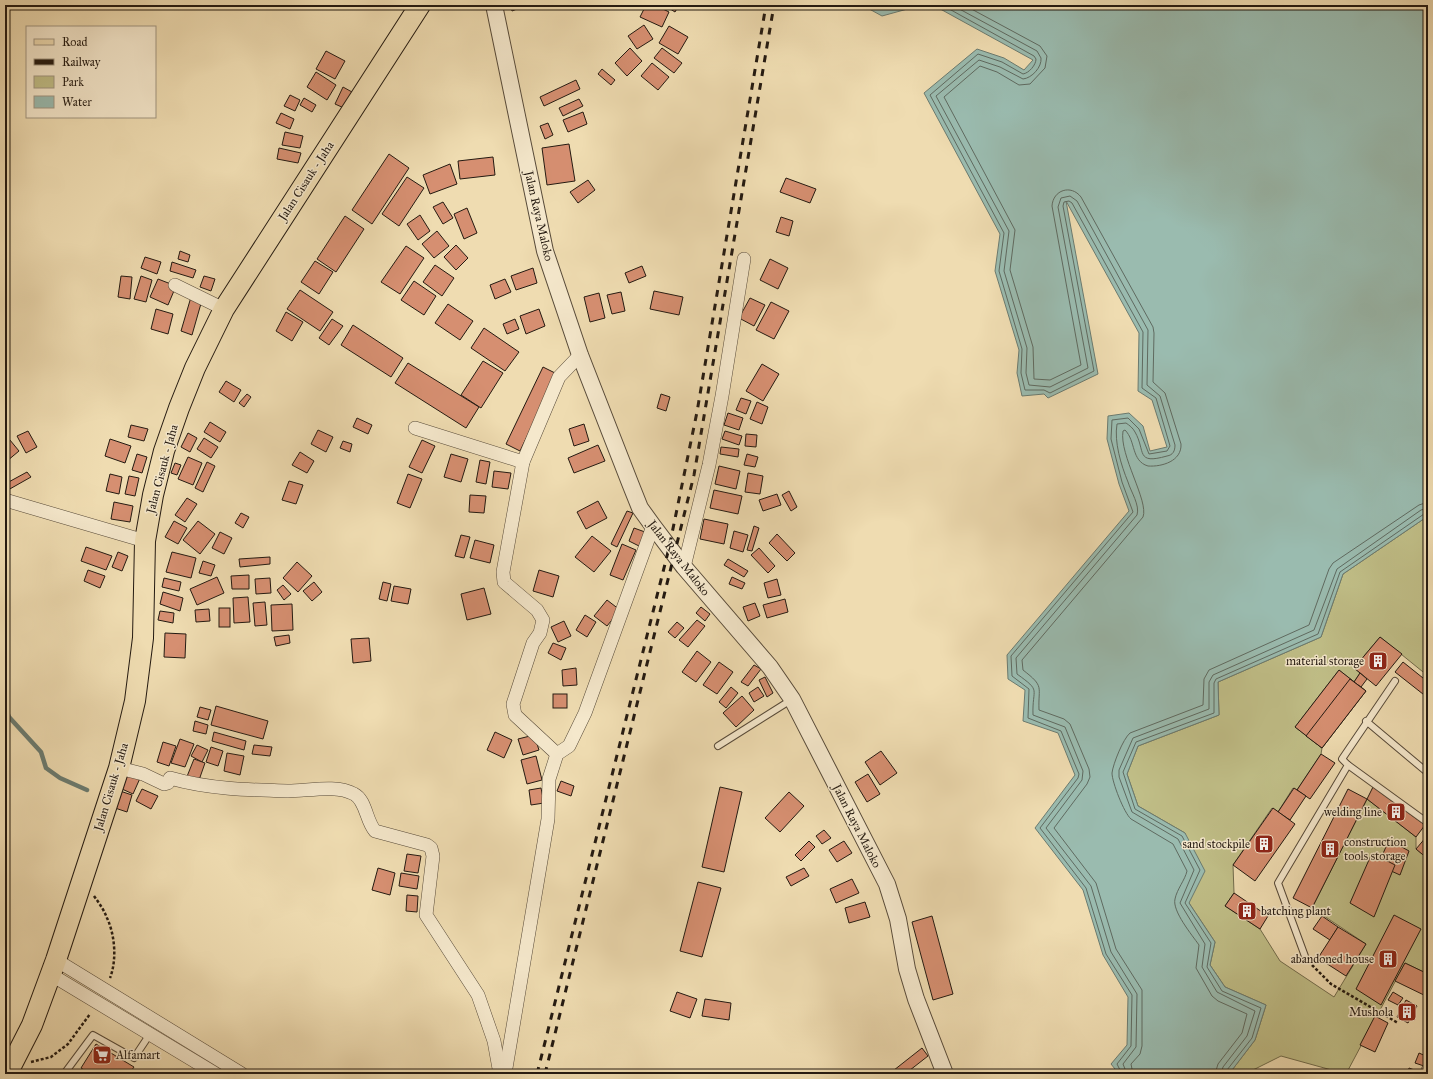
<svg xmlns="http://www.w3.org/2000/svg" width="1433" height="1079" viewBox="0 0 1433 1079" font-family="'IM FELL Great Primer',serif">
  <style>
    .green { fill: #c0be87; stroke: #726c4c }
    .water { fill: #9abbaf; stroke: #6b7b70 }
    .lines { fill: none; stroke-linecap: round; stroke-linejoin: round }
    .shore { stroke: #5f6a60; stroke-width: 1 }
    .stream { stroke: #6b7b70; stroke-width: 4.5 }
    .building { fill: #d68f71; stroke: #241a11 }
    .service-casing { stroke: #574a39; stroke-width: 8 }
    .minor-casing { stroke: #574a39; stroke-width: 14 }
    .tertiary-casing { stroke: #574a39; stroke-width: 18 }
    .primary-casing { stroke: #241a11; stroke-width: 22 }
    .path { stroke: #241a11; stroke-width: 2.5; stroke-dasharray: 3 2; stroke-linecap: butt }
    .service { stroke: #f5e8cc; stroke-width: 6 }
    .minor { stroke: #f5e8cc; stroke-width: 13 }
    .tertiary { stroke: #f5e8cc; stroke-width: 16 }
    .primary { stroke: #efdcb1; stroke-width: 20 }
    .rail { stroke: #241a11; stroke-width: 3; stroke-dasharray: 7 7; stroke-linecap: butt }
    .labels { text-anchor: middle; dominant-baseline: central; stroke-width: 3; stroke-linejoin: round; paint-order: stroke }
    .street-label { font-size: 12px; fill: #241a11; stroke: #f5e8cc }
    .poi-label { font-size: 12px; fill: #241a11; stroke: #f5e8cc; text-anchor: end }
  </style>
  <rect width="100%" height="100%" fill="#efdcb1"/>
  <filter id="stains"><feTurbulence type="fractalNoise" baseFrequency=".005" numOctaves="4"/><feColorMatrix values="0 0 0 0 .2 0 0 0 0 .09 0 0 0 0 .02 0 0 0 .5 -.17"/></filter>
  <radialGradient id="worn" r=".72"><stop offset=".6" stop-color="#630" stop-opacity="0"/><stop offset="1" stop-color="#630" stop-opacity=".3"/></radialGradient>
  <path class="green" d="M1428 516V676L1380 637 1354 668 1360 673 1354 682 1339 670 1295 727 1322 748 1321 754 1297 790 1293 788 1278 812 1272 808 1233 865 1234 893 1225 906 1260 929 1280 961 1334 997 1366 944 1312 908 1367 799 1416 837V849L1428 859V974L1405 963 1346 1074 1281 1056 1245 1074H1229L1255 1040 1266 1005 1225 987 1210 965 1215 942 1189 903 1185 833 1138 806 1127 774 1138 746 1219 715 1218 682 1321 637 1343 574Z"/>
  <g class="water">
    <path d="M862 5H922L882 16Z"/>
    <path d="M933 5H1428V516L1343 574 1321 637 1218 682 1219 715 1138 746 1127 774 1138 806 1185 833 1205 871 1189 903 1215 942 1210 965 1225 987 1266 1005 1255 1040 1229 1074H1119L1111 1064 1127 1045 1128 997 1103 955 1083 890 1035 828 1075 775 1058 733 1023 721 1025 690 1008 679 1007 655 1129 511 1119 484 1107 439 1108 416 1129 413 1143 426 1150 451 1167 447 1152 400 1138 391 1139 333 1066 201 1098 374 1048 398 1044 394 1022 396 1017 373 1019 350 995 271 1000 234 924 93 977 49 1004 58 1024 70 1033 60Z"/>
  </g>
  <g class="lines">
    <g class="shore">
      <path d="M942 5 1034 56 1036 59C1036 65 1029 73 1023 74L1002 62 978 54 930 95 1004 233 999 271 1022 349 1021 373 1025 390H1044L1050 393 1094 371 1063 206 1064 202 1069 201 1072 203 1143 332 1142 388 1156 398 1170 446 1167 451 1149 454 1139 429 1128 418 1112 420 1111 439 1122 482 1133 512 1011 656 1012 676 1029 689 1028 718 1061 731 1079 774 1078 778 1040 828 1086 888 1106 954 1132 995 1131 1046 1117 1064 1122 1074"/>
      <path d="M952 5 1037 51 1041 58C1042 67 1032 78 1023 79L1000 67 979 60 936 96 1009 231 1004 271 1027 348 1026 373 1029 385 1050 387 1088 368 1058 207 1061 198 1070 196 1077 201 1148 330 1147 385 1160 396 1175 445C1175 451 1173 455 1167 456 1135 465 1146 451 1135 432 1133 428 1129 425 1126 423L1117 424C1114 442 1121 465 1128 482 1131 492 1140 505 1137 515L1016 658 1017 674C1042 692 1032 687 1033 715L1065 727 1083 771 1082 780 1046 828 1091 886 1111 952 1137 994 1136 1047 1123 1064 1127 1074"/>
      <path d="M964 5 1040 46 1047 56 1045 68 1030 84 1019 85 997 72 980 66 944 97 1015 230 1010 270 1033 347 1034 379 1050 380 1081 365 1052 206C1053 190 1071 184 1081 197L1153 327 1154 333 1153 382 1165 393 1181 444C1182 461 1162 467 1148 466 1131 461 1136 441 1125 430L1123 431C1119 455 1149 501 1143 517L1022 660 1023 670C1045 687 1038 686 1039 710L1064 719 1070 724 1089 769 1090 777 1087 784 1054 828 1096 883 1116 949 1142 990V1046L1140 1054 1131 1064 1133 1074"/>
      <path d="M1215 1074 1218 1064 1242 1033 1247 1014 1218 1001 1212 996 1196 968 1199 945C1192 935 1172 911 1175 899 1177 889 1185 880 1187 871L1173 844 1131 819C1124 813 1112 782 1112 773 1113 764 1123 739 1130 733L1203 705 1204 679 1209 670 1309 625 1329 569 1333 563 1419 505 1428 502"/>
      <path d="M1221 1074 1223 1067 1247 1036 1255 1011 1217 992 1202 967 1205 944 1180 903 1194 870 1178 839 1132 812 1119 777V770L1133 738 1209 709V682L1213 675 1314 630 1337 569 1421 510 1428 508"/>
      <path d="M1226 1074 1227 1070 1252 1038 1261 1008 1222 991 1207 967 1211 943 1185 903 1200 870 1182 836 1135 809 1123 772 1136 742 1214 713V683L1216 679 1318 634 1340 572 1424 514 1428 513"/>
    </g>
    <path class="stream" d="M5 708 9 717 41 752 46 768 60 778 87 790"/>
  </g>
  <g class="building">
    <path d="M510 5H522V7L512 11Z"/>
    <path d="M646 5H655L669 12 662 27 640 17Z"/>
    <path d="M664 5H679L675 12Z"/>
    <path d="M644 25 653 39 637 49 628 36Z"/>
    <path d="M669 26 688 37 678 54 659 43Z"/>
    <path d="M630 48 642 61 627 76 615 63Z"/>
    <path d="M662 48 682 63 674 73 654 58Z"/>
    <path d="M326 51 345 61 335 79 316 69Z"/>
    <path d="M652 63 669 77 658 90 641 76Z"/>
    <path d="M602 69 615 80 611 85 598 74Z"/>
    <path d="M316 72 336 85 327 100 307 87Z"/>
    <path d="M576 80 580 89 544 106 540 97Z"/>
    <path d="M343 87 352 92 344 108 335 104Z"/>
    <path d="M290 95 300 100 295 111 284 106Z"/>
    <path d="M304 98 316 105 312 112 300 105Z"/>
    <path d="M579 99 583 106 563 116 559 108Z"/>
    <path d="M583 112 587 124 568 132 563 120Z"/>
    <path d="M281 113 294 119 290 129 276 123Z"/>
    <path d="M548 123 553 135 545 139 540 126Z"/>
    <path d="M285 132 303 136 300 148 282 145Z"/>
    <path d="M569 144 575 181 547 185 542 148Z"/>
    <path d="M279 148 301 153 298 163 277 159Z"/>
    <path d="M389 154 409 168 372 224 352 210Z"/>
    <path d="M493 157 495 175 460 179 458 161Z"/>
    <path d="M450 164 457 184 430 194 423 175Z"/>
    <path d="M407 177 424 188 399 226 382 214Z"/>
    <path d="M786 178 816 189 810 203 780 192Z"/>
    <path d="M588 180 595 190 578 203 570 192Z"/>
    <path d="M443 202 453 218 443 224 433 207Z"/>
    <path d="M467 208 477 233 464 239 454 214Z"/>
    <path d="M420 215 430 231 418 240 407 224Z"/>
    <path d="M345 216 364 229 336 272 317 259Z"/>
    <path d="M781 217 793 221 789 236 776 232Z"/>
    <path d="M437 231 449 246 434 258 422 244Z"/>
    <path d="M456 245 468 258 456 270 444 257Z"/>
    <path d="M406 246 424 258 400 294 381 282Z"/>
    <path d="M180 251 190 255 188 262 178 259Z"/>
    <path d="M145 257 161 262 157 274 141 268Z"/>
    <path d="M770 259 788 268 778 289 760 280Z"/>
    <path d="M315 261 333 272 319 294 301 282Z"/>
    <path d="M172 262 196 270 193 278 170 271Z"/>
    <path d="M435 265 454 278 442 296 423 282Z"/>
    <path d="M642 266 646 276 629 283 625 273Z"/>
    <path d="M533 268 537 283 516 290 511 276Z"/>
    <path d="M121 276 132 277 130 299 118 297Z"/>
    <path d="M141 276 152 280 146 302 134 299Z"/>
    <path d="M204 276 215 279 211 291 200 287Z"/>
    <path d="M158 279 176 286 168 305 150 297Z"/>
    <path d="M505 279 511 292 495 299 490 285Z"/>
    <path d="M414 281 436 296 424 315 401 300Z"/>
    <path d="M300 290 333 312 320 331 287 309Z"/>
    <path d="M654 291 683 297 679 315 650 309Z"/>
    <path d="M621 292 625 311 612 314 607 295Z"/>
    <path d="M599 293 605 318 590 322 584 297Z"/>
    <path d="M191 297 202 300 192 335 181 331Z"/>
    <path d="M750 298 765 305 754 326 739 318Z"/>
    <path d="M771 302 789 311 774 339 756 330Z"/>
    <path d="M448 304 473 321 460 340 435 323Z"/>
    <path d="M156 309 173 314 168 334 151 329Z"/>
    <path d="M539 309 545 326 526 334 520 316Z"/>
    <path d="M286 312 303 322 292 341 276 331Z"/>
    <path d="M332 319 343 326 329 345 319 338Z"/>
    <path d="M515 319 519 329 507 334 503 324Z"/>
    <path d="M353 325 403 358 391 377 341 345Z"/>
    <path d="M484 328 519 352 505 371 471 348Z"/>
    <path d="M483 361 503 373 481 408 461 395Z"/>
    <path d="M408 363 479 407 466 428 395 383Z"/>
    <path d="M762 364 779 374 763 401 746 391Z"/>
    <path d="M543 367 557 374 520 451 506 444Z"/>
    <path d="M226 381 241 390 234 402 219 392Z"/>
    <path d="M247 394 251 397 244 407 239 403Z"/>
    <path d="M661 394 670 397 666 411 657 408Z"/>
    <path d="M741 398 751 401 746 414 736 410Z"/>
    <path d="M757 402 768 407 762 424 750 419Z"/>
    <path d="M728 413 743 418 739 430 724 425Z"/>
    <path d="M357 418 372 425 368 434 353 427Z"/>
    <path d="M210 422 226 432 220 442 204 432Z"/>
    <path d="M584 424 589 441 574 446 569 429Z"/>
    <path d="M131 425 148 429 144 441 128 437Z"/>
    <path d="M318 430 333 437 326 452 311 444Z"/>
    <path d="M28 431 37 447 26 453 17 436Z"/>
    <path d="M725 431 742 436 739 445 722 439Z"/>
    <path d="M188 433 197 438 190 452 181 447Z"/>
    <path d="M5 434 19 451 7 461 5 459Z"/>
    <path d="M746 434 757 435 756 447 745 446Z"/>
    <path d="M204 438 218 447 211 458 197 449Z"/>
    <path d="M110 439 131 446 125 463 105 456Z"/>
    <path d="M422 440 435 446 422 473 409 467Z"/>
    <path d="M343 441 352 444 350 452 340 448Z"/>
    <path d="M598 445 605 461 574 473 568 458Z"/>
    <path d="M721 447 739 449 738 457 720 454Z"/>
    <path d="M300 452 314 461 307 473 292 465Z"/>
    <path d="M137 454 147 457 142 473 132 470Z"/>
    <path d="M451 454 468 459 461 482 444 477Z"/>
    <path d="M747 454 758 457 755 467 744 465Z"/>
    <path d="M188 457 202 463 193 485 178 479Z"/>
    <path d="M480 460 490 462 486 484 476 482Z"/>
    <path d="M207 462 215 466 203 492 195 488Z"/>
    <path d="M175 463 181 465 177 475 171 473Z"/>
    <path d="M719 466 740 471 736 489 715 484Z"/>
    <path d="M494 471 511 473 508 489 492 487Z"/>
    <path d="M5 472 9 479 5 481Z"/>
    <path d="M27 472 31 477 8 490 5 484Z"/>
    <path d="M748 473 763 476 760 494 745 492Z"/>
    <path d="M110 474 122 477 119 494 106 491Z"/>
    <path d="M408 474 422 479 410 508 397 503Z"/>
    <path d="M129 476 139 478 135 496 125 494Z"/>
    <path d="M289 481 303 485 296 504 282 500Z"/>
    <path d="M714 490 742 496 738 514 710 508Z"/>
    <path d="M789 491 797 507 791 511 782 495Z"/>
    <path d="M777 494 781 505 763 511 759 500Z"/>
    <path d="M470 495 486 496 484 513 469 512Z"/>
    <path d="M187 498 197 504 185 522 175 515Z"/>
    <path d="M598 501 607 518 586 529 577 512Z"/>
    <path d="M114 502 133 506 130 522 111 519Z"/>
    <path d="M627 511 633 513 617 547 611 544Z"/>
    <path d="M241 513 249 517 243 528 235 523Z"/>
    <path d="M704 519 728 524 724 544 700 539Z"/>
    <path d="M174 521 187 528 178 544 165 537Z"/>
    <path d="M198 521 215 534 200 554 183 540Z"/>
    <path d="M754 526 759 528 752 551 747 550Z"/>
    <path d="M634 528 645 532 639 546 629 541Z"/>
    <path d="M734 531 748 535 743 552 730 548Z"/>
    <path d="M220 532 232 538 224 554 212 548Z"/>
    <path d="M777 534 795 553 787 561 769 543Z"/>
    <path d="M461 535 470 537 464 558 455 556Z"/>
    <path d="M592 536 611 551 594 572 575 557Z"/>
    <path d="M475 540 494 545 490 563 470 558Z"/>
    <path d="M622 544 636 550 623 580 610 575Z"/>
    <path d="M86 547 112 556 106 570 81 561Z"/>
    <path d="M759 548 775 566 768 573 751 555Z"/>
    <path d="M118 552 128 556 122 571 112 567Z"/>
    <path d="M172 552 196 558 191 578 166 572Z"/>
    <path d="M270 557V564L240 567 239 559Z"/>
    <path d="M728 559 748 571 744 577 724 565Z"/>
    <path d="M203 561 215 565 211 576 199 573Z"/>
    <path d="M297 562 312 576 298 592 283 578Z"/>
    <path d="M88 570 105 576 100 588 84 581Z"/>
    <path d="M539 570 559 576 553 597 533 591Z"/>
    <path d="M249 575V589H232L231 576Z"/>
    <path d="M217 577 224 593 197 605 190 589Z"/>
    <path d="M732 577 745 583 742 589 729 584Z"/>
    <path d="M164 578 181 582 179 591 162 587Z"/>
    <path d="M270 578 271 593 256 594 255 579Z"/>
    <path d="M777 579 781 595 768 598 764 583Z"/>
    <path d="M314 582 322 592 312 601 303 591Z"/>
    <path d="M383 582 391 584 387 601 379 599Z"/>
    <path d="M283 585 291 594 284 600 277 590Z"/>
    <path d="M394 586 411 589 408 604 391 601Z"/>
    <path d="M484 588 491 614 467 620 461 594Z"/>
    <path d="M163 592 183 598 180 611 160 604Z"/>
    <path d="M248 597 250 622 234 623 233 598Z"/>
    <path d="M785 599 788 612 767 618 763 605Z"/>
    <path d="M607 600 620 610 607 626 594 616Z"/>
    <path d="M265 602 267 625 255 626 253 603Z"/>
    <path d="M755 603 760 616 748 621 743 607Z"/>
    <path d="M292 604 293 630 272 631 271 605Z"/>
    <path d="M701 607 710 614 705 621 696 613Z"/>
    <rect x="219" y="608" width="11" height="19"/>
    <path d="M209 609 210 621 196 622 195 610Z"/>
    <path d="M160 611 174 613 173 623 158 620Z"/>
    <path d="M585 615 596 622 587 637 576 630Z"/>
    <path d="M697 620 705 626 688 647 679 640Z"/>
    <path d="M564 621 571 636 558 642 551 627Z"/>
    <path d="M677 622 684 628 675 638 668 632Z"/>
    <path d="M165 633 186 634 185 658 164 657Z"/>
    <path d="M289 635 290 643 276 646 274 637Z"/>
    <path d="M1380 637 1402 654 1376 686 1354 668Z"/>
    <path d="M369 638 371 661 353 663 351 639Z"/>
    <path d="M553 643 566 648 561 660 548 653Z"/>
    <path d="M697 651 711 662 696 682 682 672Z"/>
    <path d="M719 662 733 672 717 694 703 685Z"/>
    <path d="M1403 662 1428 682V698L1395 672Z"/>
    <path d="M754 665 761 669 748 686 741 682Z"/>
    <path d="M576 668 577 685 563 686 562 670Z"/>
    <path d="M1339 670 1366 691 1322 748 1295 727Z"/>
    <path d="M1360 673 1367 679 1361 687 1354 682Z"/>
    <path d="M765 677 773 693 767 697 759 680Z"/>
    <path d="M1350 679 1366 691 1322 748 1306 736Z"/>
    <path d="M731 687 738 693 726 708 719 702Z"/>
    <path d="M758 687 764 696 754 702 749 693Z"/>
    <rect x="553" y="694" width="14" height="14"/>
    <path d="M742 696 754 710 736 727 723 713Z"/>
    <path d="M216 706 268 721 263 739 211 725Z"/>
    <path d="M200 707 211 710 208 720 197 717Z"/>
    <path d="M195 721 208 725 206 734 193 731Z"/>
    <path d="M214 732 246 741 244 750 212 741Z"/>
    <path d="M495 732 512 740 504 758 487 750Z"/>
    <path d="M534 735 539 750 523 755 518 739Z"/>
    <path d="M180 739 194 744 185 767 171 763Z"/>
    <path d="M163 742 176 746 169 766 157 762Z"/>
    <path d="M197 745 208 750 202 762 191 756Z"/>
    <path d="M254 745 272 747 270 756 252 754Z"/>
    <path d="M211 747 223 751 218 766 206 762Z"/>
    <path d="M881 751 897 773 880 785 865 762Z"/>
    <path d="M227 753 244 756 240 775 224 771Z"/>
    <path d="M1321 754 1335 763 1310 799 1297 790Z"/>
    <path d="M536 756 542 780 527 784 521 760Z"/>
    <path d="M194 759 205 763 198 783 186 779Z"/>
    <path d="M129 771 141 776 133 794 122 789Z"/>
    <path d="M868 774 880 794 867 802 855 782Z"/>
    <path d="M561 781 574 786 571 796 557 791Z"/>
    <path d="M720 787 742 792 724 872 702 867Z"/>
    <path d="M1373 787 1425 825 1416 837 1367 799Z"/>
    <path d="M541 788 544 803 531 805 529 790Z"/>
    <path d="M1294 788 1306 796 1290 820 1278 812Z"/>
    <path d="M142 789 158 796 151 809 136 801Z"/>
    <path d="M1348 789 1367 799 1312 908 1293 898Z"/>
    <path d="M120 791 132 795 127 812 115 808Z"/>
    <path d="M789 792 804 806 780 832 765 818Z"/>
    <path d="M1273 808 1295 824 1255 881 1233 865Z"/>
    <path d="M824 830 831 838 822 844 816 836Z"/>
    <path d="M1427 836 1428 837V859L1416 849Z"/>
    <path d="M1389 840 1409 851 1400 875 1378 865Z"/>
    <path d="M809 841 815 847 801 861 795 855Z"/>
    <path d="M844 841 852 853 837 862 829 850Z"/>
    <path d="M1372 853 1395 865 1374 917 1350 903Z"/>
    <path d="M407 854 421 856 418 873 404 871Z"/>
    <path d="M378 868 395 873 390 895 372 890Z"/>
    <path d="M804 868 809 876 791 886 786 877Z"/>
    <path d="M401 873 419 876 417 889 399 886Z"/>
    <path d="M852 879 859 893 836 903 830 889Z"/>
    <path d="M698 882 721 888 702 957 680 951Z"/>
    <path d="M1234 893 1268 916 1260 929 1225 906Z"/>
    <path d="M407 895 418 896 417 912 406 911Z"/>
    <path d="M865 902 870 917 849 923 845 908Z"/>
    <path d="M1394 915 1421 929 1381 1005 1356 989Z"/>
    <path d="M932 916 953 994 933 1000 912 922Z"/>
    <path d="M1322 916 1338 927 1330 940 1313 929Z"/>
    <path d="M1338 927 1366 944 1346 976 1318 958Z"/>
    <path d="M1405 963 1428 974V997L1395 981Z"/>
    <path d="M677 992 697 999 690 1018 670 1011Z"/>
    <path d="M1393 992 1403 998 1398 1005 1388 1000Z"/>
    <path d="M705 999 731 1003 729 1020 702 1016Z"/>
    <path d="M1406 1000 1417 1006 1408 1023 1397 1017Z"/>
    <path d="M1375 1016 1388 1023 1375 1052 1360 1045Z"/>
    <path d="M96 1044 134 1067 129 1074H91L81 1068Z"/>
    <path d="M922 1048 928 1056 905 1074H889Z"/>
    <path d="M1419 1053 1428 1057 1427 1067 1415 1063Z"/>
    <path d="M1409 1068 1425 1074H1407Z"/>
  </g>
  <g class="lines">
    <g class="service-casing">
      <g id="service">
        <path d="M1366 721 1428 773"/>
        <path d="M718 746 791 700"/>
        <path d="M1348 765 1428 823"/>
        <path d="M1306 959 1278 883 1348 765 1342 759 1395 681"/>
        <path d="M64 1074 93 1035 134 1058 150 1034"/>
      </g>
    </g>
    <g class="minor-casing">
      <g id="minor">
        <path d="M175 285 224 309"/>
        <path d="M415 428 523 462"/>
        <path d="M5 500 145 541"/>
        <path d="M684 567 709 465 722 396 744 259"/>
        <path d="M557 754 515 715 513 704 533 643 540 633 543 620 537 610 504 582 503 572 523 462 559 377 580 355"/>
        <path d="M119 768 143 774 164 784 168 783 170 778C208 789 249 790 288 791 308 791 336 784 354 794 366 800 366 821 375 831L427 845 431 848 433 856 426 915 478 995 494 1041 500 1074"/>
        <path d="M56 960 242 1074"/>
        <path d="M50 974 216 1074"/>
        <path d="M505 1074 548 819 549 779 557 754 569 746 585 713 653 526"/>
        <path d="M1427 1074 1428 1070"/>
      </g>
    </g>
    <g class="tertiary-casing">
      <path id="tertiary" d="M494 5 545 251 580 355 630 483 640 508 653 526 684 567 770 667 792 699 887 884 898 919 907 969 916 999 945 1074"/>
    </g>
    <g class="primary-casing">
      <path id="primary" d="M7 1074 32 1025 56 960 119 768 135 701 143 638 145 541 153 495 164 451 179 408 195 368 224 309 420 5"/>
    </g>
    <g class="path">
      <path d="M94 896C99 903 104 910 107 918 115 935 117 960 110 978"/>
      <path d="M1312 965 1331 984 1398 1023"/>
      <path d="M31 1062 51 1057 68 1044 90 1014"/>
    </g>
    <use href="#service" class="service"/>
    <use href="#minor" class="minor"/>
    <use href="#tertiary" class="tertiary"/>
    <use href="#primary" class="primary"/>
    <g class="rail">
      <path d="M537 1074 669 548 697 412 766 5"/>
      <path d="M545 1074 694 475 774 5"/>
    </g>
  </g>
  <defs>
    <g id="building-square" transform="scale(1)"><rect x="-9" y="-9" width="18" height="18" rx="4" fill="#8f2418" stroke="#f5e8cc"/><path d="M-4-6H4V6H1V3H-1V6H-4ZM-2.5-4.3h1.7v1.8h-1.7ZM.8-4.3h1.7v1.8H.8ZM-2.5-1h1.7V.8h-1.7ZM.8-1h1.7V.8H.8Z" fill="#fff"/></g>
    <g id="supermarket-square" transform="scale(1)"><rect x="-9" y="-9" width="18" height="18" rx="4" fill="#8f2418" stroke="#f5e8cc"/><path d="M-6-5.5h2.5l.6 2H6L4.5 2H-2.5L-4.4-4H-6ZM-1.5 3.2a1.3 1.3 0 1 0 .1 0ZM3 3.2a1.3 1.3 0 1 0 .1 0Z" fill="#fff"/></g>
  </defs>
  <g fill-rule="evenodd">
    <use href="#building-square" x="1378" y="661"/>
    <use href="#building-square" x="1396" y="812"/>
    <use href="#building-square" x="1264" y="844"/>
    <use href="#building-square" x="1330" y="849"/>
    <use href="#building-square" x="1247" y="911"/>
    <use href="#building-square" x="1388" y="959"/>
    <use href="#building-square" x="1407" y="1012"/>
    <use href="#supermarket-square" x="102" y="1055"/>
  </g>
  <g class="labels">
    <g class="street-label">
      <text transform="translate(306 181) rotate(-57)">Jalan Cisauk - Jaha</text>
      <text transform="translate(539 216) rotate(77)">Jalan Raya Maloko</text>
      <text transform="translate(162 469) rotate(-75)">Jalan Cisauk - Jaha</text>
      <text transform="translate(679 558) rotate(52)">Jalan Raya Maloko</text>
      <text transform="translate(111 787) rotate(-73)">Jalan Cisauk - Jaha</text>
      <text transform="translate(857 826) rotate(63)">Jalan Raya Maloko</text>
    </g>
    <g class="poi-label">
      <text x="1364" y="661">material storage</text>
      <text x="1382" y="812">welding line</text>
      <text x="1344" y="842" text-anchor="start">construction<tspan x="1344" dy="14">tools storage</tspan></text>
      <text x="1250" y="844">sand stockpile</text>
      <text x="1261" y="911" text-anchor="start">batching plant</text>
      <text x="1374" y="959">abandoned house</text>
      <text x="1393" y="1012">Mushola</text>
      <text x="116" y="1055" text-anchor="start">Alfamart</text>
    </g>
  </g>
  <rect width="1433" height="1079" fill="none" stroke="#efdcb1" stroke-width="20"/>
  <rect x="6" y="6" width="1421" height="1067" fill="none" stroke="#241a11" stroke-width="2"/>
  <rect x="10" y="10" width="1413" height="1059" fill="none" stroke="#241a11"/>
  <rect x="26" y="26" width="130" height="92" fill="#f5e8cc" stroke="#a19681"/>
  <rect x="34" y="39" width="20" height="6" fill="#efdcb1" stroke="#a19681"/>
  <text x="62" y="46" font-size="12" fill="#241a11">Road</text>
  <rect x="34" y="59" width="20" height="6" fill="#241a11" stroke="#a19681"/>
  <text x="62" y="66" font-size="12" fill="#241a11">Railway</text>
  <rect x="34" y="76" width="20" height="12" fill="#c0be87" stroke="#a19681"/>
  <text x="62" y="86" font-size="12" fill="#241a11">Park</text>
  <rect x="34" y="96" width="20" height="12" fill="#9abbaf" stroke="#a19681"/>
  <text x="62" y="106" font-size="12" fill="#241a11">Water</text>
  <rect width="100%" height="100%" filter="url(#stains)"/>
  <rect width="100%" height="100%" fill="url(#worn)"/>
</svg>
